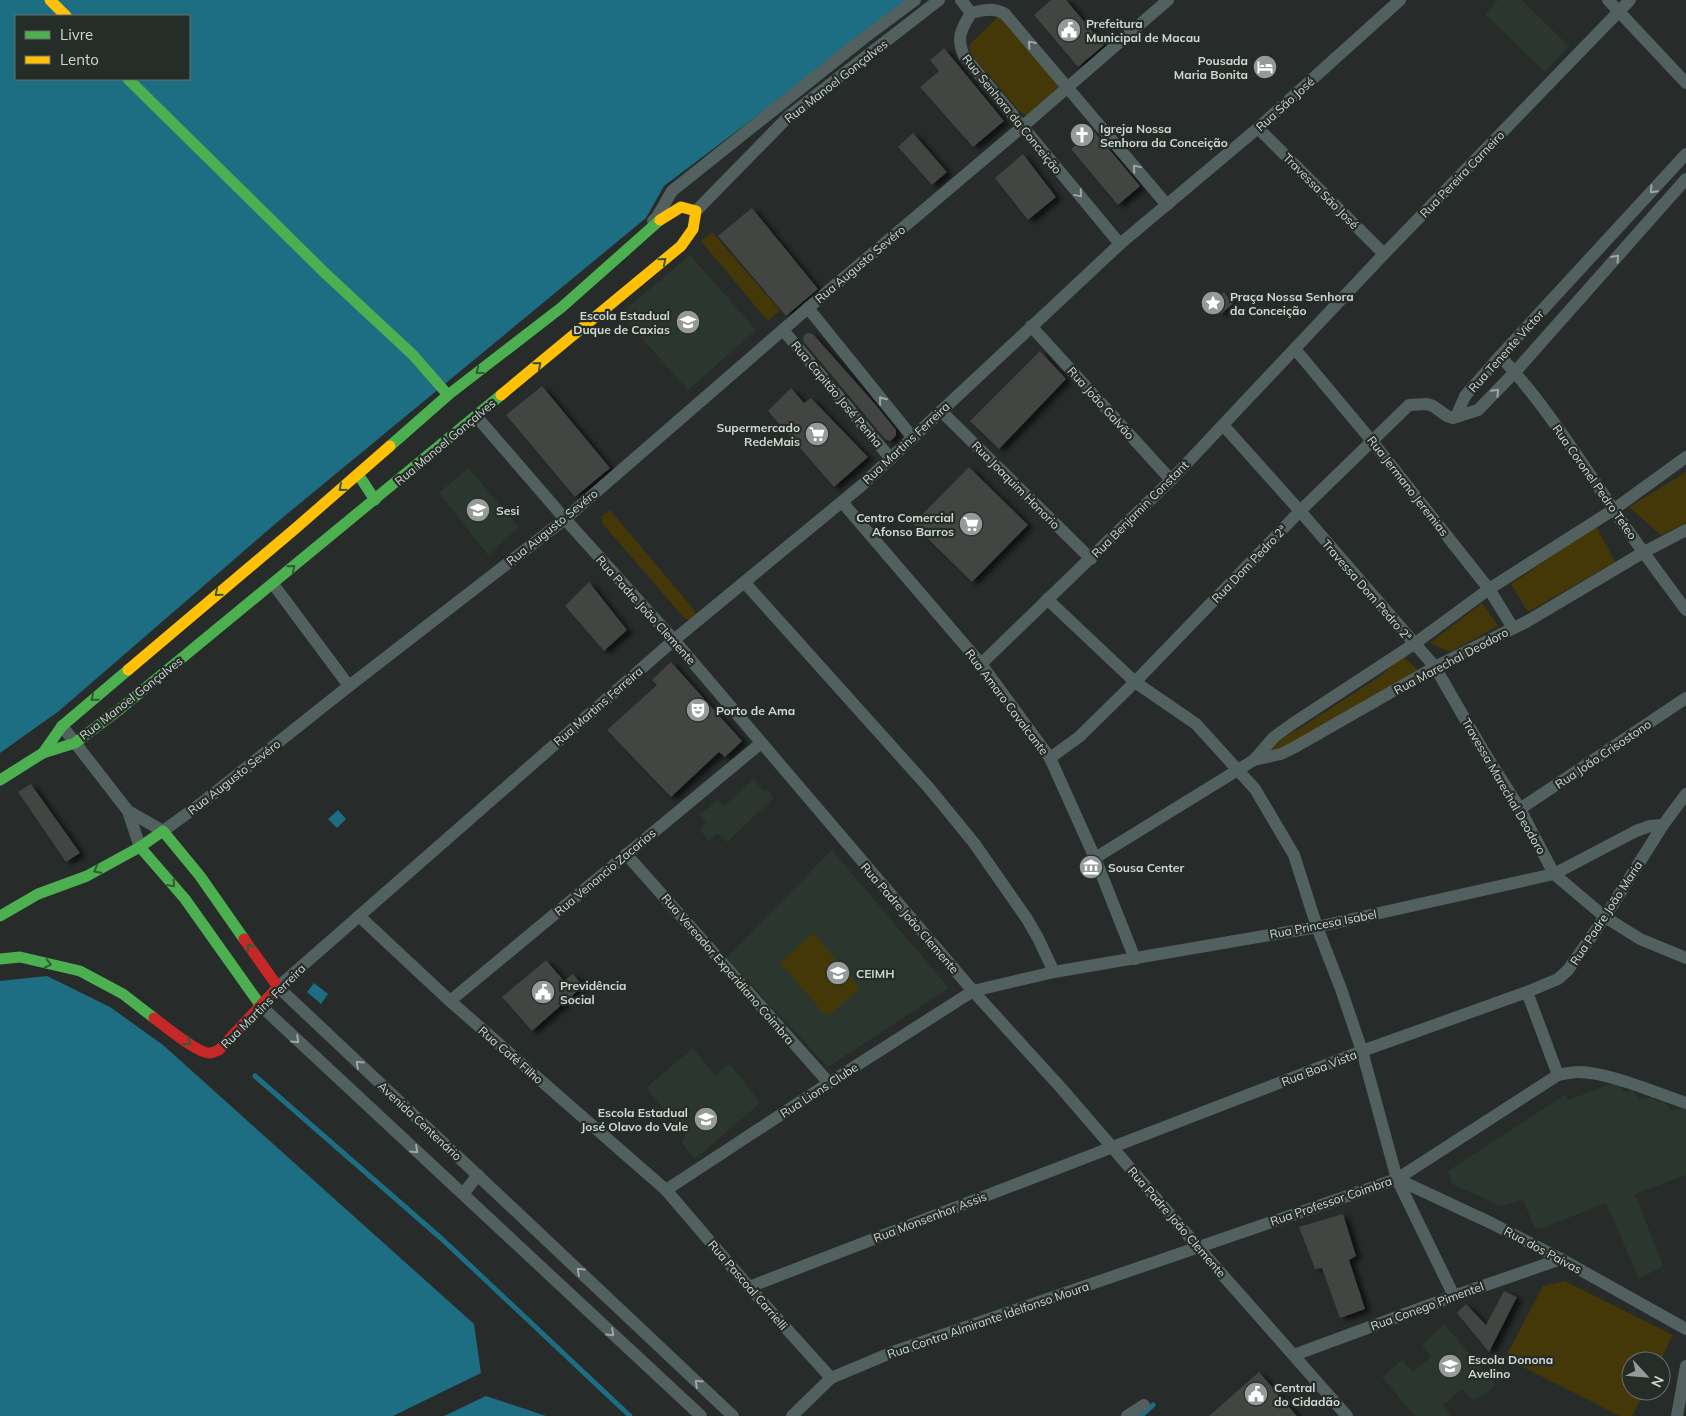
<svg xmlns="http://www.w3.org/2000/svg" width="1686" height="1416" viewBox="0 0 1686 1416" font-family="Mulish,sans-serif">
  <style>
    .built { fill: #2a362e }
    .green { fill: #443809 }
    .water { fill: #1d6d83; fill-rule: evenodd }
    .lines { fill: none; stroke-linecap: round; stroke-linejoin: round }
    .stream { stroke: #1d6d83; stroke-width: 5 }
    .building { fill: #424442; filter: url(#shadow) }
    .street { stroke: #52615f; stroke-width: 12 }
    .fast { stroke: #4caf50; stroke-width: 11 }
    .slow { stroke: #ffc107; stroke-width: 11 }
    .jam { stroke: #c62828; stroke-width: 11 }
    .oneway { stroke: #9ea7a5 }
    .oneway2 { stroke: #335a36 }
    .labels { text-anchor: middle; dominant-baseline: central; stroke-width: 4.5; stroke-linejoin: round; paint-order: stroke }
    .poi-label { font-size: 12px; font-weight: bold; fill: #d1d6d3; stroke: #252d28; text-anchor: start }
    .street-label { font-size: 12px; fill: #d1d6d3; stroke: #252d28 }
  </style>
  <defs>
    <filter id="shadow"><feDropShadow dx="5.5" dy="3" stdDeviation="2.5" flood-color="#0009"/></filter>
  </defs>
  <rect width="100%" height="100%" fill="#272b29"/>
  <g class="built">
    <path d="M1498 0H1522L1569 46 1545 72 1485 14Z"/>
    <path d="M690 255 756 330 688 390 620 314Z"/>
    <path d="M468 468 519 527 488 555 439 493Z"/>
    <path d="M753 779 764 791 766 789 774 798 727 842 717 833 709 841 700 830 706 823 699 815 718 799 724 806Z"/>
    <path d="M832 850 949 988 828 1067 726 958Z"/>
    <path d="M693 1048 715 1075 730 1064 760 1103 695 1159 681 1142 686 1136 646 1088Z"/>
    <path d="M1619 1081 1623 1091 1633 1090 1639 1099 1653 1097 1656 1102 1665 1101 1670 1110 1686 1108V1175L1635 1194 1663 1266 1639 1279 1606 1203 1540 1229 1534 1227 1523 1200 1501 1206 1452 1184 1448 1171 1566 1094 1568 1100Z"/>
    <path d="M1444 1324 1496 1385 1474 1401 1462 1389 1443 1405 1451 1416H1415L1382 1377 1402 1360 1413 1372 1431 1357 1422 1345Z"/>
  </g>
  <g class="green">
    <path d="M998 17H1003L1057 81 1058 88 1027 115 1023 114 1019 111 970 53 969 48 971 43Z"/>
    <path d="M712 232 780 310 768 321 701 241Z"/>
    <path d="M1686 472V523L1661 535 1629 507Z"/>
    <path d="M610 510 695 611V617L690 620 685 619 603 524 601 517Z"/>
    <path d="M1596 526 1615 562 1528 612 1511 584Z"/>
    <path d="M1482 603 1498 626 1450 652 1430 643Z"/>
    <path d="M1402 656 1418 670 1296 742 1263 754 1279 740 1302 727 1382 675Z"/>
    <path d="M813 933 860 988 827 1017 780 963Z"/>
    <path d="M1565 1281 1673 1335 1660 1361H1631V1391H1645L1632 1416H1620L1505 1358 1543 1286Z"/>
  </g>
  <g class="water">
    <path d="M0 0H910L664 186 646 218 281 519 59 711 0 753ZM16 16H189V79H16Z"/>
    <path d="M338 810 346 819 337 828 328 819Z"/>
    <path d="M47 976 110 1007 163 1045 474 1324 481 1373 393 1416H0V981Z"/>
    <path d="M314 983 328 994 321 1004 307 992Z"/>
    <path d="M486 1396 546 1416H444Z"/>
  </g>
  <g class="lines">
    <g class="stream">
      <path d="M255 1076 443 1240 630 1416"/>
      <path d="M1141 1416 1153 1405"/>
    </g>
  </g>
  <g class="building">
    <path d="M1051 0H1066L1104 45 1078 67 1034 15Z"/>
    <path d="M944 48 1004 121 973 147 920 87 939 71 930 60Z"/>
    <path d="M1093 130 1140 186 1118 205 1071 149Z"/>
    <path d="M913 133 947 172 932 185 898 147Z"/>
    <path d="M1023 154 1056 197 1028 220 995 178Z"/>
    <path d="M752 208 818 289 786 316 718 236Z"/>
    <path d="M1224 292 1233 304 1221 314 1212 302Z"/>
    <path d="M808 333 813 334 875 404 896 430V435L894 438 890 441 885 439 803 341 804 335Z"/>
    <path d="M1040 351 1066 379 999 449 970 421Z"/>
    <path d="M542 386 610 468 575 497 506 415Z"/>
    <path d="M791 388 804 403 811 398 868 457 834 487 768 411Z"/>
    <path d="M969 467 1028 525 972 582 913 524Z"/>
    <path d="M589 582 627 630 604 651 565 606Z"/>
    <path d="M671 662 742 741 725 757 719 752 671 797 607 730 657 685 652 680Z"/>
    <path d="M31 784 80 853 66 862 18 792Z"/>
    <path d="M546 960 564 981 573 974 583 986 532 1031 502 997Z"/>
    <path d="M1343 1214 1356 1256 1349 1260 1365 1309 1340 1318 1322 1268 1315 1269 1299 1227Z"/>
    <path d="M1504 1291 1517 1297 1489 1352 1457 1313 1466 1304 1486 1325Z"/>
    <path d="M1259 1372 1297 1416H1209Z"/>
  </g>
  <g class="lines">
    <g class="street">
      <path d="M961 0 971 13"/>
      <path d="M1608 0 1686 83"/>
      <path d="M1258 128 1384 254"/>
      <path d="M696 211 789 116 939 0"/>
      <path d="M653 221 657 217 672 191 864 38 915 0"/>
      <path d="M1120 244 964 56C956 37 961 30 971 13 984 10 993 7 1005 14L1167 205"/>
      <path d="M808 308 913 438"/>
      <path d="M1031 326 1171 480"/>
      <path d="M783 330 891 459"/>
      <path d="M1295 349 1371 440 1489 589 1513 628"/>
      <path d="M1500 356C1543 402 1577 456 1612 507 1635 542 1661 576 1686 610"/>
      <path d="M941 411 1091 559"/>
      <path d="M476 416 565 519 674 640 973 991 1062 1089 1198 1247 1347 1416"/>
      <path d="M1456 417 1465 396 1500 356 1686 154"/>
      <path d="M1223 425 1300 511 1435 667 1484 752 1520 809 1554 874 1605 917 1640 939 1686 958"/>
      <path d="M842 502 981 664 1050 758 1095 858 1135 959"/>
      <path d="M745 583 929 788 974 843 1027 919 1038 938 1054 972"/>
      <path d="M273 584 349 686"/>
      <path d="M1047 599 1135 682 1196 724 1255 789 1294 855 1317 927 1341 989 1362 1051 1397 1179 1454 1296"/>
      <path d="M981 664 1171 480 1384 254 1630 0"/>
      <path d="M62 726 128 811 140 847"/>
      <path d="M1050 758 1079 737 1135 682 1300 511 1409 405 1427 404 1433 406 1447 416 1453 418 1478 410 1515 372 1686 179"/>
      <path d="M1254 760 1274 737 1292 724 1414 644 1489 589 1613 510 1686 457"/>
      <path d="M1520 809 1686 698"/>
      <path d="M128 811 163 831 203 802 349 686 565 519 808 308 1022 127 1168 0"/>
      <path d="M626 854 829 1083"/>
      <path d="M1095 858 1254 760 1281 754 1295 747 1435 667 1526 622 1644 552 1686 530"/>
      <path d="M359 916 450 1001 666 1190 749 1287 831 1378"/>
      <path d="M450 1001 761 743"/>
      <path d="M261 1006 701 1416"/>
      <path d="M1558 1075 1527 992 1558 979 1568 970 1605 917 1663 825 1686 794"/>
      <path d="M1397 1179 1491 1223 1561 1259 1686 1329"/>
      <path d="M666 1190 829 1083 973 991 1054 972 1317 927 1554 874 1636 831 1650 826 1663 825"/>
      <path d="M463 1194 478 1175"/>
      <path d="M749 1287 1362 1051 1527 992"/>
      <path d="M1294 1355 1454 1296 1561 1259"/>
      <path d="M733 1416 278 987 674 640 861 486 1120 244 1258 128 1400 0"/>
      <path d="M792 1416 831 1378 893 1352 1397 1179 1558 1075C1565 1074 1571 1072 1578 1072 1609 1072 1656 1093 1686 1103"/>
      <path d="M1127 1416 1144 1405"/>
      <path d="M1677 1416 1686 1366"/>
    </g>
    <g class="fast">
      <path d="M128 79 326 274 413 355 448 395"/>
      <path d="M390 446 448 395 562 307 660 220"/>
      <path d="M358 474 375 500"/>
      <path d="M43 753 62 726 128 670"/>
      <path d="M0 780 43 753 75 743 120 709 501 395"/>
      <path d="M140 847 185 899 261 1006"/>
      <path d="M0 916 38 894 87 876 140 847 163 831 200 876 244 939"/>
      <path d="M0 959 20 957 80 971 123 994 154 1018"/>
    </g>
    <g class="slow">
      <path d="M50 0 66 16"/>
      <path d="M501 395 681 246 693 229 696 211 681 207 660 220"/>
      <path d="M128 670 296 528 390 446"/>
    </g>
    <path class="jam" d="M154 1018C165 1026 199 1055 211 1053 214 1052 216 1051 219 1050L278 987 244 939"/>
  </g>
  <defs><path id="oneway-chevron" d="M-2-3.5L2.5 0L-2 3.5" fill="none" stroke-width="1.6" stroke-linecap="round" stroke-linejoin="round" transform="scale(1.25)"/></defs>
  <g class="oneway">
    <use href="#oneway-chevron" transform="translate(1031 44) rotate(-131)"/>
    <use href="#oneway-chevron" transform="translate(1136 168) rotate(-130)"/>
    <use href="#oneway-chevron" transform="translate(1653 190) rotate(133)"/>
    <use href="#oneway-chevron" transform="translate(1079 194) rotate(50)"/>
    <use href="#oneway-chevron" transform="translate(1616 258) rotate(-48)"/>
    <use href="#oneway-chevron" transform="translate(1496 392) rotate(-46)"/>
    <use href="#oneway-chevron" transform="translate(882 400) rotate(-129)"/>
    <use href="#oneway-chevron" transform="translate(296 1040) rotate(43)"/>
    <use href="#oneway-chevron" transform="translate(359 1064) rotate(-137)"/>
    <use href="#oneway-chevron" transform="translate(415 1150) rotate(43)"/>
    <use href="#oneway-chevron" transform="translate(580 1271) rotate(-137)"/>
    <use href="#oneway-chevron" transform="translate(611 1333) rotate(43)"/>
    <use href="#oneway-chevron" transform="translate(698 1383) rotate(-137)"/>
  </g>
  <g class="oneway2">
    <use href="#oneway-chevron" transform="translate(663 261) rotate(-39)"/>
    <use href="#oneway-chevron" transform="translate(538 365) rotate(-40)"/>
    <use href="#oneway-chevron" transform="translate(479 371) rotate(142)"/>
    <use href="#oneway-chevron" transform="translate(342 488) rotate(139)"/>
    <use href="#oneway-chevron" transform="translate(292 568) rotate(-39)"/>
    <use href="#oneway-chevron" transform="translate(218 593) rotate(140)"/>
    <use href="#oneway-chevron" transform="translate(94 698) rotate(139)"/>
    <use href="#oneway-chevron" transform="translate(97 870) rotate(152)"/>
    <use href="#oneway-chevron" transform="translate(172 884) rotate(49)"/>
    <use href="#oneway-chevron" transform="translate(250 947) rotate(-125)"/>
    <use href="#oneway-chevron" transform="translate(48 964) rotate(13)"/>
    <use href="#oneway-chevron" transform="translate(188 1042) rotate(34)"/>
  </g>
  <defs>
    <g id="civic-disc" transform="scale(1.25)"><circle r="9.5" fill="#969a98" stroke="#252d28"/><path d="M-.6-6.5H3V-4.5H.6V-3L4-1V1h2V6H-6V1h2V-1L-.6-3ZM-1.2 2.5V6h2.4V2.5Z" fill="#fff"/></g>
    <g id="hotel-disc" transform="scale(1.25)"><circle r="9.5" fill="#969a98" stroke="#252d28"/><path d="M-6-4.5h1.5V1H6V5H4.5V3h-9V5H-6ZM-4 0a1.8 1.8 0 1 1 3.6 0ZM.5 0V-2.5h3Q6-2.5 6 0Z" fill="#fff"/></g>
    <g id="church-disc" transform="scale(1.25)"><circle r="9.5" fill="#969a98" stroke="#252d28"/><path d="M-1.2-6h2.4v3.5h3.3v2.4h-3.3V6h-2.4V-.1h-3.3v-2.4h3.3Z" fill="#fff"/></g>
    <g id="sight-disc" transform="scale(1.25)"><circle r="9.5" fill="#969a98" stroke="#252d28"/><path d="M0-6L1.8-2.2L6-1.7L2.9 1.2L3.7 5.4L0 3.3L-3.7 5.4L-2.9 1.2L-6-1.7L-1.8-2.2Z" fill="#fff"/></g>
    <g id="school-disc" transform="scale(1.25)"><circle r="9.5" fill="#969a98" stroke="#252d28"/><path d="M0-5L7-2L0 1L-7-2ZM-4 1L0 2.5L4 1V4Q0 6-4 4Z" fill="#fff"/></g>
    <g id="supermarket-disc" transform="scale(1.25)"><circle r="9.5" fill="#969a98" stroke="#252d28"/><path d="M-6-5.5h2.5l.6 2H6L4.5 2H-2.5L-4.4-4H-6ZM-1.5 3.2a1.3 1.3 0 1 0 .1 0ZM3 3.2a1.3 1.3 0 1 0 .1 0Z" fill="#fff"/></g>
    <g id="theatre-disc" transform="scale(1.25)"><circle r="9.5" fill="#969a98" stroke="#252d28"/><path d="M-5-5.5Q0-4 5-5.5V0Q5 5 0 6Q-5 5-5 0ZM-3.3-2.5H-1v1.5H-3.3ZM1-2.5H3.3v1.5H1ZM-2.8 1Q0 5.5 2.8 1Z" fill="#fff"/></g>
    <g id="museum-disc" transform="scale(1.25)"><circle r="9.5" fill="#969a98" stroke="#252d28"/><path d="M0-6L6-3V-2H-6V-3ZM-5-1h2V3h-2ZM-1-1h2V3h-2ZM3-1h2V3H3ZM-6 4H6V6H-6Z" fill="#fff"/></g>
  </defs>
  <g fill-rule="evenodd">
    <use href="#civic-disc" x="1069" y="30"/>
    <use href="#hotel-disc" x="1265" y="67"/>
    <use href="#church-disc" x="1082" y="135"/>
    <use href="#sight-disc" x="1213" y="303"/>
    <use href="#school-disc" x="688" y="322"/>
    <use href="#supermarket-disc" x="817" y="434"/>
    <use href="#school-disc" x="478" y="510"/>
    <use href="#supermarket-disc" x="971" y="524"/>
    <use href="#theatre-disc" x="698" y="710"/>
    <use href="#museum-disc" x="1091" y="867"/>
    <use href="#school-disc" x="838" y="973"/>
    <use href="#civic-disc" x="543" y="992"/>
    <use href="#school-disc" x="706" y="1119"/>
    <use href="#school-disc" x="1450" y="1366"/>
    <use href="#civic-disc" x="1256" y="1394"/>
  </g>
  <g class="labels">
    <g class="poi-label">
      <text x="1086" y="23">Prefeitura<tspan x="1086" dy="14">Municipal de Macau</tspan></text>
      <text x="1248" y="60" text-anchor="end">Pousada<tspan x="1248" dy="14">Maria Bonita</tspan></text>
      <text x="1100" y="128">Igreja Nossa<tspan x="1100" dy="14">Senhora da Conceição</tspan></text>
      <text x="1230" y="296">Praça Nossa Senhora<tspan x="1230" dy="14">da Conceição</tspan></text>
      <text x="670" y="315" text-anchor="end">Escola Estadual<tspan x="670" dy="14">Duque de Caxias</tspan></text>
      <text x="800" y="427" text-anchor="end">Supermercado<tspan x="800" dy="14">RedeMais</tspan></text>
      <text x="496" y="510">Sesi</text>
      <text x="954" y="517" text-anchor="end">Centro Comercial<tspan x="954" dy="14">Afonso Barros</tspan></text>
      <text x="716" y="710">Porto de Ama</text>
      <text x="1108" y="867">Sousa Center</text>
      <text x="856" y="973">CEIMH</text>
      <text x="560" y="985">Previdência<tspan x="560" dy="14">Social</tspan></text>
      <text x="688" y="1112" text-anchor="end">Escola Estadual<tspan x="688" dy="14">José Olavo do Vale</tspan></text>
      <text x="1468" y="1359">Escola Donona<tspan x="1468" dy="14">Avelino</tspan></text>
      <text x="1274" y="1387">Central<tspan x="1274" dy="14">do Cidadão</tspan></text>
    </g>
    <g class="street-label">
      <text transform="translate(836 81) rotate(-38)">Rua Manoel Gonçalves</text>
      <text transform="translate(1285 104) rotate(-42)">Rua São José</text>
      <text transform="translate(1012 114) rotate(51)">Rua Senhora da Conceição</text>
      <text transform="translate(1462 174) rotate(-46)">Rua Pereira Carneiro</text>
      <text transform="translate(1321 191) rotate(45)">Travessa São José</text>
      <text transform="translate(860 264) rotate(-40)">Rua Augusto Sevéro</text>
      <text transform="translate(1506 351) rotate(-48)">Rua Tenente Victor</text>
      <text transform="translate(837 394) rotate(50)">Rua Capitão José Penha</text>
      <text transform="translate(1101 403) rotate(48)">Rua João Galvão</text>
      <text transform="translate(445 442) rotate(-40)">Rua Manoel Gonçalves</text>
      <text transform="translate(906 443) rotate(-43)">Rua Martins Ferreira</text>
      <text transform="translate(1595 482) rotate(55)">Rua Coronel Pedro Teteo</text>
      <text transform="translate(1016 485) rotate(45)">Rua Joaquim Honorio</text>
      <text transform="translate(1408 486) rotate(52)">Rua Jermano Jeremias</text>
      <text transform="translate(1140 509) rotate(-45)">Rua Benjamin Constant</text>
      <text transform="translate(552 527) rotate(-39)">Rua Augusto Sevéro</text>
      <text transform="translate(1249 564) rotate(-46)">Rua Dom Pedro 2ª</text>
      <text transform="translate(1367 590) rotate(49)">Travessa Dom Pedro 2ª</text>
      <text transform="translate(646 610) rotate(48)">Rua Padre João Clemente</text>
      <text transform="translate(1451 661) rotate(-28)">Rua Marechal Deodoro</text>
      <text transform="translate(131 698) rotate(-38)">Rua Manoel Gonçalves</text>
      <text transform="translate(1007 702) rotate(53)">Rua Amaro Cavalcante</text>
      <text transform="translate(598 706) rotate(-41)">Rua Martins Ferreira</text>
      <text transform="translate(1603 754) rotate(-34)">Rua João Crisostono</text>
      <text transform="translate(234 777) rotate(-38)">Rua Augusto Sevéro</text>
      <text transform="translate(1504 786) rotate(60)">Travessa Marechal Deodoro</text>
      <text transform="translate(605 872) rotate(-40)">Rua Venancio Zacarias</text>
      <text transform="translate(1606 913) rotate(-57)">Rua Padre João Maria</text>
      <text transform="translate(910 918) rotate(49)">Rua Padre João Clemente</text>
      <text transform="translate(1323 924) rotate(-11)">Rua Princesa Isabel</text>
      <text transform="translate(728 969) rotate(49)">Rua Vereador Experidiano Coimbra</text>
      <text transform="translate(263 1006) rotate(-45)">Rua Martins Ferreira</text>
      <text transform="translate(511 1055) rotate(41)">Rua Café Filho</text>
      <text transform="translate(1319 1068) rotate(-21)">Rua Boa Vista</text>
      <text transform="translate(819 1090) rotate(-33)">Rua Lions Clube</text>
      <text transform="translate(420 1121) rotate(43)">Avenida Centenário</text>
      <text transform="translate(1331 1201) rotate(-19)">Rua Professor Coimbra</text>
      <text transform="translate(930 1217) rotate(-21)">Rua Monsenhor Assis</text>
      <text transform="translate(1177 1222) rotate(49)">Rua Padre João Clemente</text>
      <text transform="translate(1543 1250) rotate(28)">Rua dos Paivas</text>
      <text transform="translate(748 1285) rotate(49)">Rua Pascoal Carrielli</text>
      <text transform="translate(1427 1306) rotate(-20)">Rua Conego Pimentel</text>
      <text transform="translate(988 1320) rotate(-19)">Rua Contra Almirante Idelfonso Moura</text>
    </g>
  </g>
  <rect x="15" y="15" width="175" height="65" fill="#252d28" stroke="#6a716c"/>
  <rect x="25" y="31" width="25" height="8" fill="#4caf50" stroke="#6a716c"/>
  <text x="60" y="40" font-size="15" fill="#d1d6d3">Livre</text>
  <rect x="25" y="56" width="25" height="8" fill="#ffc107" stroke="#6a716c"/>
  <text x="60" y="65" font-size="15" fill="#d1d6d3">Lento</text>
  <g transform="translate(1646 1376) rotate(116)"><circle r="24" fill="#252d28" stroke="#6a716c"/>
  <path d="M0-4L9 19L0 12L-9 19Z" fill="#969a98"/>
  <text y="-8" font-size="14" font-weight="bold" text-anchor="middle" fill="#d1d6d3">N</text>
  </g>
</svg>
